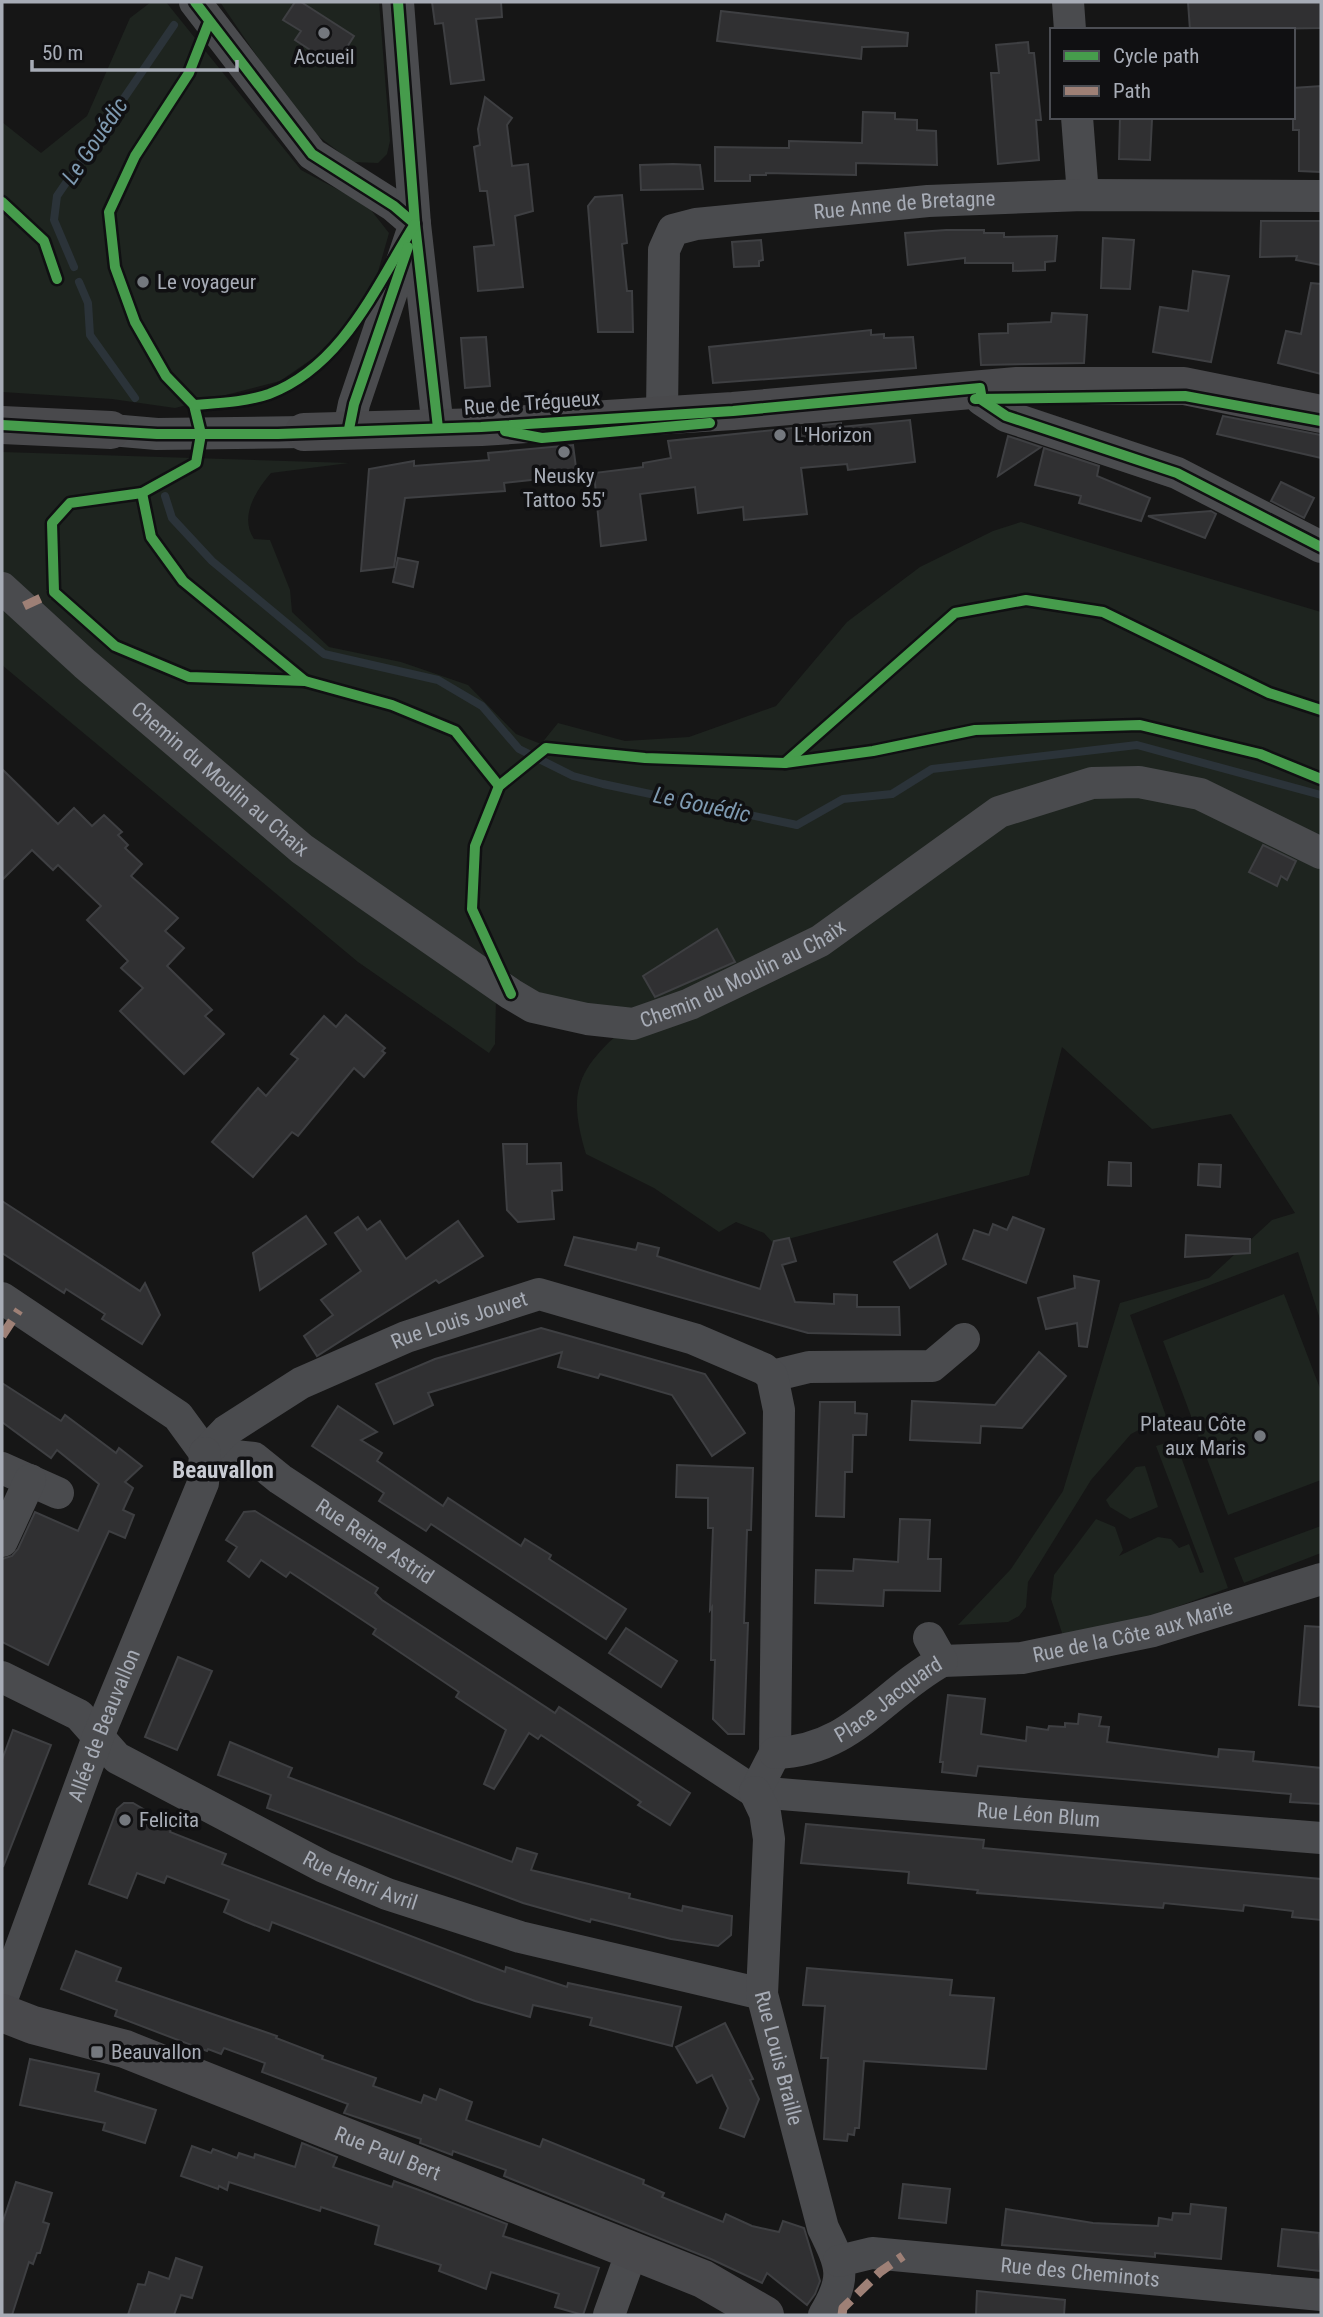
<svg xmlns="http://www.w3.org/2000/svg" width="1323" height="2317" viewBox="0 0 1323 2317" font-family="'Roboto Condensed',sans-serif">
  <style>
    .green { fill: #1e241f }
    .lines { fill: none; stroke-linecap: round; stroke-linejoin: round }
    .stream { stroke: #2b3339; stroke-width: 8 }
    .building { fill: #303032; stroke: #3e3f42; stroke-width: 2 }
    .street { stroke: #4a4b4e; stroke-width: 32 }
    .secondary { stroke: #49494c; stroke-width: 38 }
    .quiet { stroke: #9e8076; stroke-width: 9; stroke-dasharray: 18 9; stroke-linecap: butt }
    .cycleway-casing { stroke: #101012; stroke-width: 15 }
    .cycleway { stroke: #469c4c; stroke-width: 10 }
    .poi-dot { fill: #74787e; stroke: #101012; stroke-width: 2.5 }
    .labels { text-anchor: middle; dominant-baseline: central; stroke-width: 7; stroke-linejoin: round; paint-order: stroke }
    .poi-label { font-size: 21px; fill: #a7acb6; stroke: #101012; text-anchor: start }
    .street-label { font-size: 21px; fill: #a7acb6; stroke: #101012 }
    .water-label { font-size: 23px; font-style: italic; fill: #7e9ab1; stroke: #101012 }
    .neighbourhood-label { font-size: 23px; font-weight: bold; fill: #c8cbd3; stroke: #101012 }
  </style>
  <rect width="100%" height="100%" fill="#161616"/>
  <g class="green">
    <path d="M151 2H166L301 170 367 205 389 233 374 286 358 311 325 350 280 381 175 408 112 399 2 392V122L41 153 87 116 130 18Z"/>
    <path d="M220 2H379L390 141 387 154 378 163 352 162 304 125Z"/>
    <path d="M2 452 349 463 271 473C256 490 239 517 254 539L270 540 290 590 292 612 329 647 401 662 468 685 516 734 541 744 558 723 625 741 689 737 776 706 847 622 920 567 993 531 1021 522 1321 612V1322L1298 1252 1130 1315 1166 1416 1131 1434 1091 1480 1028 1582 1026 1607 1019 1616 1008 1622 958 1625 1011 1569 1063 1491 1120 1303 1209 1278 1272 1220 1295 1213 1231 1114 1152 1129 1062 1047 1029 1175 773 1243 764 1233 736 1222 719 1232 654 1188 586 1154C569 1097 574 1073 619 1033L496 999 495 1044 489 1053 358 962 2 665Z"/>
    <path d="M1284 1294 1321 1391V1480L1228 1515 1163 1341Z"/>
    <path d="M1175 1440 1228 1588 1149 1617 1063 1636 1051 1599 1054 1575 1096 1519 1115 1527 1123 1550 1119 1556 1158 1537 1171 1539 1179 1548 1189 1544 1200 1573 1204 1572 1156 1446Z"/>
    <path d="M1145 1466 1158 1507 1130 1519 1110 1507 1106 1500 1136 1467Z"/>
    <path d="M1321 1526V1553L1244 1583 1234 1558Z"/>
  </g>
  <g class="lines">
    <g class="stream">
      <path d="M74 267 54 220 57 196 174 25"/>
      <path d="M79 282 88 303 90 335 135 398"/>
      <path d="M165 496 172 518 212 561 324 654 438 680 482 706 519 749 573 776 603 784 797 825 843 799 892 794 932 769 1137 745 1321 795"/>
    </g>
  </g>
  <g class="building">
    <path d="M295 2H301L354 36 335 66 295 40 301 31 283 20Z"/>
    <path d="M432 2H501L502 17 476 19 484 80 451 84 443 23 435 24Z"/>
    <path d="M1188 2H1321V28L1190 30Z"/>
    <path d="M721 11 908 33 907 46 862 47 861 59 717 41Z"/>
    <path d="M1028 42 1029 53H1034L1041 120H1036L1039 160 998 164 991 73H999L996 45Z"/>
    <path d="M1321 86 1320 172 1299 171V130H1293V88Z"/>
    <path d="M485 97 512 118 507 125 512 166 528 164 533 211 515 216 523 287 478 291 474 247 494 245 487 191H480L474 147 480 145 478 129Z"/>
    <path d="M863 112 895 113V119L917 120V130L936 131 937 165 856 163V175L766 173V175H750V181H715V147L789 148V141L862 143Z"/>
    <path d="M1120 117 1152 119 1150 160 1119 159Z"/>
    <path d="M673 164 700 165 703 189 641 190 640 165Z"/>
    <path d="M622 195 627 243 622 244 627 291H632L633 332H598L588 206 595 197Z"/>
    <path d="M1261 221H1321V265L1296 260 1297 256 1260 257Z"/>
    <path d="M946 230H984V233H1004V237L1057 236 1055 261 1045 262V270L1013 271V263H965V258L908 265 905 233Z"/>
    <path d="M1103 238 1134 240 1130 289 1101 288Z"/>
    <path d="M761 240 763 260 759 261V266L734 267 732 242Z"/>
    <path d="M1193 271 1229 276 1211 362 1153 352 1160 307 1188 311Z"/>
    <path d="M1311 283 1321 284V374L1278 363 1286 331 1301 334Z"/>
    <path d="M1052 313 1087 315 1084 363 981 365 979 334 1008 333V324L1051 322Z"/>
    <path d="M871 330V335L884 334V338L913 337 916 368 713 383 709 347Z"/>
    <path d="M486 337 490 386 465 388 461 338Z"/>
    <path d="M1223 416 1321 435V458L1217 434Z"/>
    <path d="M910 420 915 462 848 470 847 464 801 468 807 514 744 520 743 507 698 513 695 487 640 494 646 540 601 546 594 473 643 467V463L671 458 668 441 841 423V427Z"/>
    <path d="M1008 436 1041 447 998 476Z"/>
    <path d="M573 445 577 475 504 483 505 491 405 498 394 567 361 571 369 469 414 461V466L489 460 488 453Z"/>
    <path d="M1044 448 1099 466 1097 476 1150 498 1141 521 1079 503 1081 496 1035 485Z"/>
    <path d="M1281 482 1314 498 1304 518 1271 501Z"/>
    <path d="M1211 511 1216 514 1205 538 1148 516Z"/>
    <path d="M398 558 418 562 413 587 393 582Z"/>
    <path d="M2 769 58 824 74 808 92 826 104 815 122 832 118 835 128 845 125 848 142 864 131 876 178 918 165 931 184 948 167 966 212 1010 205 1016 224 1034 184 1074 120 1011 143 988 121 968 128 961 87 920 101 906 58 865 53 870 32 850 2 880Z"/>
    <path d="M1263 845 1296 861 1287 880 1281 876 1277 886 1249 872Z"/>
    <path d="M717 929 735 962 655 997 643 976Z"/>
    <path d="M346 1015 385 1048 382 1051 385 1053 364 1077 354 1068 298 1136 292 1132 253 1177 212 1142 258 1088 266 1096 298 1059 291 1054 324 1016 336 1027Z"/>
    <path d="M503 1144H527V1164L561 1163 562 1190 552 1191 554 1219 518 1222 507 1210Z"/>
    <path d="M1109 1162 1131 1163V1186L1108 1185Z"/>
    <path d="M1199 1164 1221 1165 1220 1187 1198 1185Z"/>
    <path d="M2 1201 140 1291 145 1283 160 1315 142 1344 102 1319 105 1314 66 1289 64 1293 2 1253Z"/>
    <path d="M306 1216 326 1244 260 1290 253 1253Z"/>
    <path d="M358 1217 367 1230 380 1221 406 1259 458 1221 483 1256 439 1283 436 1280 317 1356 304 1336 333 1315 321 1300 361 1271 335 1233Z"/>
    <path d="M1013 1217 1044 1229 1026 1283 963 1259 974 1230 989 1235 993 1224 1007 1230Z"/>
    <path d="M937 1234 946 1264 910 1288 894 1262Z"/>
    <path d="M1186 1235 1250 1239V1253L1185 1257Z"/>
    <path d="M574 1237 636 1250 638 1243 659 1248 657 1256 760 1289 774 1241 789 1238 796 1261 782 1265 795 1302 834 1304V1294L857 1295V1307H899L900 1335 808 1333 565 1265Z"/>
    <path d="M1074 1276 1099 1281 1087 1347 1079 1346 1077 1323 1046 1329 1038 1298 1075 1288Z"/>
    <path d="M541 1328 705 1374 745 1433 712 1456 672 1395 600 1374 598 1378 558 1367 562 1352 428 1393 433 1405 394 1424 376 1384 435 1359Z"/>
    <path d="M1039 1352 1066 1376 1022 1428 981 1426 980 1443 910 1440 912 1401 995 1405Z"/>
    <path d="M2 1383 61 1421 65 1415 116 1453 119 1448 142 1466 125 1482 133 1488 123 1510 134 1515 125 1538 109 1531 48 1665 2 1642V1559L12 1556 18 1549 35 1512 78 1531 99 1484 57 1450 51 1458 2 1422Z"/>
    <path d="M820 1402H855V1413L867 1414 866 1435H853L852 1472H845L844 1517 816 1516Z"/>
    <path d="M338 1406 377 1432 361 1440 382 1453 377 1461 443 1506 448 1498 521 1546 525 1539 551 1555 549 1559 626 1609 606 1639 431 1524 426 1531 379 1501 384 1493 312 1446Z"/>
    <path d="M677 1465 753 1468 751 1530H747L744 1623H748L744 1734H728L713 1719 715 1660H711L712 1607 710 1610 713 1528H708V1498L676 1497Z"/>
    <path d="M255 1511 378 1588 375 1593 382 1600 555 1713 559 1707 690 1793 670 1825 638 1805 641 1802 541 1735 538 1739 529 1733 494 1789 484 1784 506 1730 456 1697 459 1692 373 1634 376 1629 290 1572 286 1577 261 1560 249 1577 228 1561 237 1547 226 1540 244 1512Z"/>
    <path d="M900 1519 930 1520 928 1559H941L940 1591 884 1590 883 1606 815 1603 816 1570 853 1571 854 1559 898 1562Z"/>
    <path d="M1305 1626 1321 1627V1707L1299 1705Z"/>
    <path d="M626 1628 677 1661 661 1687 609 1653Z"/>
    <path d="M178 1657 212 1671 177 1750 145 1737Z"/>
    <path d="M948 1695 985 1699 981 1734 1026 1741 1027 1727 1048 1730 1049 1726 1065 1727V1723L1078 1724 1079 1714 1101 1717 1099 1726 1109 1727 1107 1742 1218 1757 1219 1749 1254 1752 1253 1761 1321 1768V1804L1290 1802 1291 1794 1044 1772 978 1766 976 1776 942 1772 943 1762H940Z"/>
    <path d="M13 1730 51 1745 3 1867 2 1760Z"/>
    <path d="M230 1742 292 1768 288 1777 512 1862 517 1848 537 1854 531 1870 630 1894 629 1898 682 1911 683 1906 732 1916 731 1935 718 1946 671 1939 591 1919 590 1922 523 1903 267 1808 271 1795 218 1775Z"/>
    <path d="M124 1803H133L172 1826 170 1832 226 1854 222 1864 505 1972 506 1967 567 1987 568 1983 681 2007 672 2046 590 2025 592 2018 533 2005 530 2017 475 2001 272 1922 269 1931 244 1921 224 1912 229 1900 167 1876 164 1883 137 1873 127 1898 89 1884 117 1809Z"/>
    <path d="M806 1824 984 1840 983 1848 1321 1879V1920L1292 1917 1293 1911 1244 1905 1243 1911 1164 1903 1163 1908 977 1893 978 1890 908 1883 909 1872 801 1863Z"/>
    <path d="M76 1951 121 1968 116 1981 277 2036 276 2038 323 2056 322 2059 376 2078 373 2086 421 2103 424 2095 436 2100 440 2089 472 2102 466 2120 540 2147 543 2139 644 2180 643 2184 664 2193 662 2197 723 2222 726 2214 752 2226 779 2232 783 2221 804 2228 820 2281 815 2294 807 2305 767 2273 762 2283 711 2259 504 2176 506 2170 453 2151 452 2155 420 2143 421 2139 344 2113 348 2104 262 2072 265 2063 224 2048 221 2054 208 2049 207 2051 115 2016 117 2010 61 1989Z"/>
    <path d="M807 1968 952 1980 950 1995 994 1998 986 2069 864 2061 859 2128H855L854 2135 848 2134 847 2141 824 2139 828 2058H821L825 2006 803 2005Z"/>
    <path d="M725 2023 753 2079 750 2080 759 2099 744 2137 720 2128 728 2108 712 2075 697 2083 676 2047Z"/>
    <path d="M30 2059 99 2074 95 2091 156 2110 145 2143 103 2130 105 2123 20 2105Z"/>
    <path d="M302 2143 337 2157 333 2167 392 2187 394 2181 419 2190 507 2224 503 2236 599 2268 583 2315 555 2307 559 2294 491 2272 486 2289 439 2271 441 2265 375 2244 379 2226 321 2207 320 2211 229 2182 227 2190 219 2186 218 2189 181 2176 192 2146 211 2153 213 2149 237 2158 239 2153 254 2158 255 2154 295 2167Z"/>
    <path d="M16 2182 52 2193 43 2222 49 2224 40 2253H37L33 2264 29 2262 12 2315H2V2224Z"/>
    <path d="M903 2184 950 2189 946 2223 899 2218Z"/>
    <path d="M1191 2204 1226 2208 1221 2259 1155 2253V2257L1002 2245 1006 2209 1093 2223 1158 2226 1159 2218 1172 2220 1173 2213 1190 2214Z"/>
    <path d="M1282 2229 1319 2233 1321 2271 1278 2266Z"/>
    <path d="M176 2258 202 2267 192 2298 181 2295 174 2315H128L138 2284 145 2285 149 2272 169 2279Z"/>
    <path d="M977 2291 1065 2300 1064 2315H976Z"/>
  </g>
  <g class="lines">
    <g class="street">
      <path d="M195 2 312 154 394 206 415 224"/>
      <path d="M398 2 415 224 438 428"/>
      <path d="M1068 2 1070 30"/>
      <path d="M1077 117 1083 195"/>
      <path d="M980 388 982 400 1006 416 1177 473 1321 547"/>
      <path id="s1" d="M662 413 664 250 673 230 696 224 928 201 1083 195 1321 196"/>
      <path d="M349 429 354 404 411 235"/>
      <path d="M111 430 157 434 304 432"/>
      <path id="s2" d="M2 588 85 664 302 849 511 994 533 1007 587 1019 633 1024 690 1004 820 941 999 812 1092 783 1139 782 1200 794 1321 853"/>
      <path d="M2 1298 178 1416 205 1453"/>
      <path d="M772 1376 809 1367 932 1366 964 1339"/>
      <path id="s3" d="M205 1453 254 1458 280 1479 755 1792 1321 1838"/>
      <path id="s4" d="M205 1453 226 1431 301 1383 406 1337 539 1294 694 1339 764 1369 772 1376 779 1410 775 1753 755 1792"/>
      <path d="M2 1468 58 1493"/>
      <path d="M2 1541 30 1480"/>
      <path id="s5" d="M942 1661 1022 1658 1153 1631 1321 1579"/>
      <path id="s6" d="M2 1677 79 1715 117 1758 324 1867 387 1894 520 1937 762 1994"/>
      <path id="s7" d="M775 1753C851 1751 881 1695 942 1661L929 1638"/>
      <path id="s8" d="M755 1792 765 1813 769 1839 762 1994 823 2228C842 2267 847 2277 824 2315"/>
      <path id="s9" d="M2 1999 98 1737 203 1483 205 1453"/>
      <path id="s10" d="M839 2261 872 2253 1321 2295"/>
      <path d="M609 2315 632 2251"/>
    </g>
    <g class="secondary">
      <path d="M2 425 111 430"/>
      <path d="M304 432 481 427 733 411 1017 386H1184L1321 414"/>
      <path id="s11" d="M2 2013 33 2025 125 2049 703 2279 765 2315"/>
    </g>
    <g class="quiet">
      <path d="M24 606 54 592"/>
      <path d="M2 1336 19 1310"/>
      <path d="M842 2315 843 2308 880 2272 903 2256"/>
    </g>
    <g class="cycleway-casing">
      <g id="cycleway">
        <path d="M195 2 312 154 394 206 415 224"/>
        <path d="M398 2 415 224 438 428"/>
        <path d="M209 22 189 73 135 156 109 212 115 267 135 322 166 376 194 405 201 434 196 463 142 493 70 503 52 523 54 592 115 646 189 677 305 681 392 705 455 731 499 786"/>
        <path d="M2 202 44 241 57 279"/>
        <path d="M975 399 1185 396 1321 421"/>
        <path d="M194 405C219 403 246 402 269 394 343 366 376 286 415 224"/>
        <path d="M2 425 157 434H278L481 427 733 411 980 388 982 400 1006 416 1177 473 1321 547"/>
        <path d="M349 429 354 404 408 247"/>
        <path d="M505 431 542 438 710 423"/>
        <path d="M142 493 151 537 183 581 305 681"/>
        <path d="M785 763 955 613 1026 600 1103 612 1269 693 1321 710"/>
        <path d="M511 994 472 909 475 846 499 786 546 748 645 758 785 763 873 751 975 730 1140 725 1260 754 1321 779"/>
      </g>
    </g>
    <use href="#cycleway" class="cycleway"/>
  </g>
  <g class="poi-dot">
    <circle cx="324" cy="33" r="7"/>
    <circle cx="143" cy="282" r="7"/>
    <circle cx="780" cy="435" r="7"/>
    <circle cx="564" cy="452" r="7"/>
    <circle cx="1260" cy="1436" r="7"/>
    <circle cx="125" cy="1820" r="7"/>
    <rect x="90" y="2045" width="14" height="14" rx="3.5"/>
  </g>
  <g class="labels">
    <g class="poi-label">
      <text x="324" y="57" text-anchor="middle">Accueil</text>
      <text x="157" y="282">Le voyageur</text>
      <text x="794" y="435">L'Horizon</text>
      <text x="564" y="476" text-anchor="middle">Neusky<tspan x="564" dy="24">Tattoo 55'</tspan></text>
      <text x="1246" y="1424" text-anchor="end">Plateau Côte<tspan x="1246" dy="24">aux Maris</tspan></text>
      <text x="139" y="1820">Felicita</text>
      <text x="111" y="2052">Beauvallon</text>
    </g>
    <g class="street-label">
      <text stroke="none"><textPath href="#s1" startOffset="418">Rue Anne de Bretagne</textPath></text>
      <text transform="translate(532 403) rotate(-4)">Rue de Trégueux</text>
      <text stroke="none"><textPath href="#s2" startOffset="290">Chemin du Moulin au Chaix</textPath></text>
      <text stroke="none"><textPath href="#s2" startOffset="900">Chemin du Moulin au Chaix</textPath></text>
      <text stroke="none"><textPath href="#s4" startOffset="290">Rue Louis Jouvet</textPath></text>
      <text stroke="none"><textPath href="#s3" startOffset="196">Rue Reine Astrid</textPath></text>
      <text stroke="none"><textPath href="#s5" startOffset="194">Rue de la Côte aux Marie</textPath></text>
      <text stroke="none"><textPath href="#s7" startOffset="128">Place Jacquard</textPath></text>
      <text stroke="none"><textPath href="#s9" startOffset="292">Allée de Beauvallon</textPath></text>
      <text stroke="none"><textPath href="#s3" startOffset="936">Rue Léon Blum</textPath></text>
      <text stroke="none"><textPath href="#s6" startOffset="416">Rue Henri Avril</textPath></text>
      <text stroke="none"><textPath href="#s8" startOffset="271">Rue Louis Braille</textPath></text>
      <text stroke="none"><textPath href="#s11" startOffset="411">Rue Paul Bert</textPath></text>
      <text stroke="none"><textPath href="#s10" startOffset="243">Rue des Cheminots</textPath></text>
    </g>
    <g class="water-label">
      <text transform="translate(95 141) rotate(-56)">Le Gouédic</text>
      <text transform="translate(702 805) rotate(12)">Le Gouédic</text>
    </g>
    <g class="neighbourhood-label">
      <text x="223" y="1470">Beauvallon</text>
    </g>
  </g>
  <rect width="1323" height="2317" fill="none" stroke="#a7acb6" stroke-width="7"/>
  <rect x="1050" y="28" width="245" height="91" fill="#101012" stroke="#4c4e54" stroke-width="2"/>
  <rect x="1064" y="51" width="35" height="10" fill="#469c4c" stroke="#4c4e54" stroke-width="2"/>
  <text x="1113" y="63" font-size="21" fill="#a7acb6">Cycle path</text>
  <rect x="1064" y="86" width="35" height="10" fill="#9e8076" stroke="#4c4e54" stroke-width="2"/>
  <text x="1113" y="98" font-size="21" fill="#a7acb6">Path</text>
  <path d="M32 60v10h205v-10" fill="none" stroke="#a7acb6" stroke-width="3.5"/>
  <text x="42" y="60" font-size="21" fill="#a7acb6" stroke="#101012" stroke-width="5" paint-order="stroke">50 m</text>
</svg>
